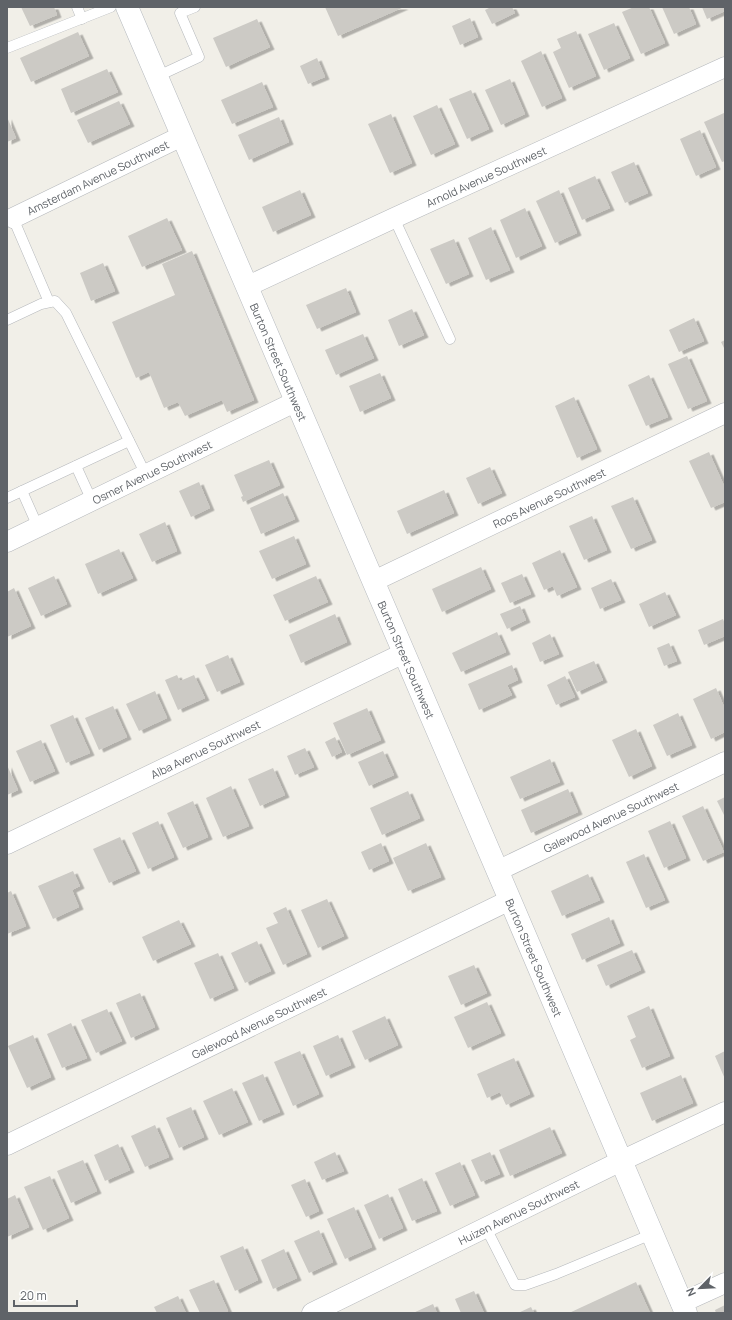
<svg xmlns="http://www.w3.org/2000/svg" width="732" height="1320" viewBox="0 0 732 1320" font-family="Manrope,sans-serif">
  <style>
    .building { fill: #cccac5; filter: url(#shadow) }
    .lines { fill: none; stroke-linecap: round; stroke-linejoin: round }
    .service-casing { stroke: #b5b8bc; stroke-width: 11 }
    .minor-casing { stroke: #b5b8bc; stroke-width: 21 }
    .secondary-casing { stroke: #b6babf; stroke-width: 23 }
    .service { stroke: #fff; stroke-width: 10 }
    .minor { stroke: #fff; stroke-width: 20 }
    .secondary { stroke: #fff; stroke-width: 22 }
    .labels { text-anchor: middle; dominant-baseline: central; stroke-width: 3.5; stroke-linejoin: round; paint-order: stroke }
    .street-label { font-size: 11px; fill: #5f6368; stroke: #fff }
  </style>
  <defs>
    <filter id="shadow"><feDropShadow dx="4.5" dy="2.5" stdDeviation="0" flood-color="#0004"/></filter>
  </defs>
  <rect width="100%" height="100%" fill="#f1efe8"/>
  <g class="building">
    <path d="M21 7H54L57 15 30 26Z"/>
    <path d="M325 7H404L338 36Z"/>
    <path d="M491 7H512L515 13 492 24 485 10Z"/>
    <path d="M634 7H649L665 43 641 54 622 12Z"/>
    <path d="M662 7H689L696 24 674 34Z"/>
    <path d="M702 7H725V11L707 19Z"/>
    <path d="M470 18 478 37 460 45 452 26Z"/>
    <path d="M257 19 270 47 226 67 213 38Z"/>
    <path d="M614 23 630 58 604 70 588 34Z"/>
    <path d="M576 31 596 76 569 88 553 52 561 48 557 39Z"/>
    <path d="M78 32 89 56 31 82 20 58Z"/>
    <path d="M541 51 562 98 542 107 521 61Z"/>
    <path d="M317 58 325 77 308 84 300 66Z"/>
    <path d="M107 69 118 92 71 113 61 89Z"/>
    <path d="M510 79 525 114 501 125 485 90Z"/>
    <path d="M262 82 273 107 232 124 221 100Z"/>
    <path d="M471 90 489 129 467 139 449 99Z"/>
    <path d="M119 101 130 124 88 143 77 120Z"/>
    <path d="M437 105 455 144 431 155 413 116Z"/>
    <path d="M724 113 725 161 722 162 704 122Z"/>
    <path d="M391 114 412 163 390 173 368 124Z"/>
    <path d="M7 117 16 138 7 142Z"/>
    <path d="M279 117 289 142 249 160 238 135Z"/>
    <path d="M700 130 716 167 696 176 680 139Z"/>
    <path d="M634 162 648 193 625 203 611 172Z"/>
    <path d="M595 176 610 208 582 220 568 188Z"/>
    <path d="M300 190 311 215 273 232 262 207Z"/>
    <path d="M559 190 577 233 555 243 536 201Z"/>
    <path d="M525 208 542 246 516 258 500 220Z"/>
    <path d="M167 218 182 250 142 267 128 236Z"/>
    <path d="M491 227 510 270 486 280 468 238Z"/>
    <path d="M454 239 469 274 446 284 430 249Z"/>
    <path d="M192 251 254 400 227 412 222 400 185 416 178 402 164 408 149 372 136 378 112 322 175 295 162 264Z"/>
    <path d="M103 263 115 291 91 301 80 273Z"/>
    <path d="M346 288 356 312 317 329 306 305Z"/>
    <path d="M412 309 424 335 399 346 388 320Z"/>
    <path d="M694 318 704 341 679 352 669 330Z"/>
    <path d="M363 334 374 358 336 375 325 350Z"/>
    <path d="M725 340V350L721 342Z"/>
    <path d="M687 356 707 401 688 409 668 364Z"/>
    <path d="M380 373 391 398 360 412 349 386Z"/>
    <path d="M649 375 668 417 646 426 628 385Z"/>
    <path d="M574 397 597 449 577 458 555 406Z"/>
    <path d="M709 452 725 488V502L711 508 689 461Z"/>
    <path d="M269 460 280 485 243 502 241 497 243 496 234 475Z"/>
    <path d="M490 467 502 493 478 504 466 478Z"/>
    <path d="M199 482 210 508 191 517 179 491Z"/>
    <path d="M444 490 454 513 407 534 397 511Z"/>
    <path d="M283 493 295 519 261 534 250 508Z"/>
    <path d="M633 497 652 540 631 549 611 506Z"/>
    <path d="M592 516 607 550 584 560 569 526Z"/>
    <path d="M165 522 177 551 152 562 139 534Z"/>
    <path d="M294 536 306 564 272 579 259 551Z"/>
    <path d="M119 549 133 578 98 594 85 564Z"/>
    <path d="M560 550 577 587 557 596 553 586 544 590 532 563Z"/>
    <path d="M481 567 491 589 442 612 432 589Z"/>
    <path d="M522 574 531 594 510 603 501 583Z"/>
    <path d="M54 576 67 604 41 616 28 588Z"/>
    <path d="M316 576 328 602 285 621 273 595Z"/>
    <path d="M611 579 621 600 600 609 591 588Z"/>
    <path d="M14 588 31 626 7 637V592Z"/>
    <path d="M665 592 676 615 649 627 639 604Z"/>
    <path d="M520 606 526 620 507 629 500 614Z"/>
    <path d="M335 614 347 642 301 663 289 635Z"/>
    <path d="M723 619 725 624V636L704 645 698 630Z"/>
    <path d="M497 632 506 652 461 672 452 653Z"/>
    <path d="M550 634 559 654 540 662 532 643Z"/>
    <path d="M669 643 677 661 664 666 657 648Z"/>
    <path d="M228 655 240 682 217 692 205 665Z"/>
    <path d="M594 661 603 680 577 692 568 672Z"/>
    <path d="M512 665 518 680 507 685 512 695 479 710 468 684Z"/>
    <path d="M177 675 180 681 194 675 205 698 178 710 165 680Z"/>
    <path d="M565 676 575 697 556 705 547 685Z"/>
    <path d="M716 688 725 709V732L711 739 693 699Z"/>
    <path d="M155 691 167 718 139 731 126 704Z"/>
    <path d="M113 706 127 737 99 750 85 718Z"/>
    <path d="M367 708 381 740 347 755 333 723Z"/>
    <path d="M678 713 692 745 667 756 653 725Z"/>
    <path d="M73 715 90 753 66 763 50 725Z"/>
    <path d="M636 729 652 766 629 777 612 740Z"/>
    <path d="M335 737 342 752 332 757 325 742Z"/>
    <path d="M41 740 55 771 30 782 16 751Z"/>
    <path d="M305 748 314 767 295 775 287 756Z"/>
    <path d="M383 751 394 775 369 786 358 762Z"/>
    <path d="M550 759 560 782 520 799 510 777Z"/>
    <path d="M7 765 18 790 7 795Z"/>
    <path d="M273 768 285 795 260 806 248 779Z"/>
    <path d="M231 786 249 826 223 837 206 798Z"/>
    <path d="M568 789 578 812 531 833 521 810Z"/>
    <path d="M408 791 420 818 382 835 370 808Z"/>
    <path d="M725 797V817L717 801Z"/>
    <path d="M193 801 208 837 183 848 167 813Z"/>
    <path d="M703 806 724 852 703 861 682 816Z"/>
    <path d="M158 821 174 857 148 869 132 833Z"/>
    <path d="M670 821 686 858 664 868 648 831Z"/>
    <path d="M120 837 136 871 109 883 93 849Z"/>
    <path d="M381 843 389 861 369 870 361 852Z"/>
    <path d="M426 843 441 877 408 891 393 858Z"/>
    <path d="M644 854 665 900 646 908 626 862Z"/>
    <path d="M73 871 80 886 72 890 79 907 53 919 38 886Z"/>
    <path d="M588 874 600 900 562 916 551 891Z"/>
    <path d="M11 891 26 926 7 934V893Z"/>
    <path d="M327 899 344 936 318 948 301 910Z"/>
    <path d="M286 907 307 954 283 965 266 928 278 923 273 913Z"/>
    <path d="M609 917 620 943 582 960 571 934Z"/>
    <path d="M179 920 191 944 153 961 142 937Z"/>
    <path d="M257 941 271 971 245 983 231 953Z"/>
    <path d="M632 950 641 970 606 986 597 965Z"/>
    <path d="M218 953 234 988 210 999 194 963Z"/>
    <path d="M474 965 487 993 461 1005 448 976Z"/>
    <path d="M140 993 155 1027 131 1038 116 1003Z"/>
    <path d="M487 1002 501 1033 468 1048 454 1017Z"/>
    <path d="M649 1006 670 1056 642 1068 630 1040 636 1037 627 1016Z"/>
    <path d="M107 1009 122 1041 96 1053 81 1020Z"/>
    <path d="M385 1016 398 1045 365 1060 352 1031Z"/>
    <path d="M71 1023 87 1058 62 1068 47 1034Z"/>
    <path d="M33 1035 51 1077 27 1088 8 1046Z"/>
    <path d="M338 1035 351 1065 326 1076 313 1046Z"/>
    <path d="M300 1051 319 1094 293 1106 274 1062Z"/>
    <path d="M725 1051V1079L715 1056Z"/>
    <path d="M514 1058 530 1094 506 1105 500 1092 487 1098 477 1074Z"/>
    <path d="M263 1074 280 1112 259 1121 242 1083Z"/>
    <path d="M681 1075 693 1103 652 1121 640 1093Z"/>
    <path d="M232 1088 248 1122 219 1135 203 1101Z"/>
    <path d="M191 1107 204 1137 179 1148 166 1118Z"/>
    <path d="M155 1125 169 1157 145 1167 131 1136Z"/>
    <path d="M550 1127 562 1153 510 1176 499 1150Z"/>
    <path d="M118 1144 130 1170 105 1181 94 1155Z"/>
    <path d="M335 1152 344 1171 322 1180 314 1162Z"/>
    <path d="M490 1152 500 1174 481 1182 471 1160Z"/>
    <path d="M83 1160 97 1191 71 1203 57 1171Z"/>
    <path d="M460 1162 475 1195 450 1206 435 1173Z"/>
    <path d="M50 1176 69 1218 43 1230 24 1187Z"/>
    <path d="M422 1178 437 1211 412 1221 398 1189Z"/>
    <path d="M305 1179 319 1211 306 1217 291 1185Z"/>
    <path d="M388 1194 403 1228 379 1239 364 1205Z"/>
    <path d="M15 1195 29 1227 7 1237V1199Z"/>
    <path d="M354 1207 372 1247 345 1259 327 1219Z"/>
    <path d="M319 1230 333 1262 309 1273 294 1241Z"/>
    <path d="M243 1246 258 1280 235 1291 220 1256Z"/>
    <path d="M284 1249 297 1278 273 1289 261 1260Z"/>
    <path d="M214 1280 228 1311 224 1313H200L189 1290Z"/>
    <path d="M636 1282 650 1313H569Z"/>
    <path d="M474 1291 484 1313H461L455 1299Z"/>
    <path d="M178 1296 186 1313H157L154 1307Z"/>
    <path d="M433 1304 437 1313H413Z"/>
    <path d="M725 1305V1313H716L715 1310Z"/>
    <path d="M531 1307 534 1313H518Z"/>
  </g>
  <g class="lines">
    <g class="service-casing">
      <g id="service">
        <path d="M77 7 82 19"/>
        <path d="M7 48 111 7"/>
        <path d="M156 77 199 57 180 13 195 7"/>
        <path d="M13 218 49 302"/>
        <path d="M394 218 450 339"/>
        <path d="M7 320 41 304 55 301 66 313 146 475"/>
        <path d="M76 466 92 501"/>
        <path d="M22 491 38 527"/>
        <path d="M7 498 129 441"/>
        <path d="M486 1228 515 1285H525L556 1274 652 1234"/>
      </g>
    </g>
    <g class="minor-casing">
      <g id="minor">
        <path id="s1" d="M13 218 182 136"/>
        <path id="s2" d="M248 286 394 218 725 67"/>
        <path id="s3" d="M7 542 297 401"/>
        <path id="s4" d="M374 581 725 413"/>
        <path id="s5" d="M7 844 404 653"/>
        <path id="s6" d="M497 871 725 762"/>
        <path id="s7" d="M7 1145 510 900"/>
        <path d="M681 1303 725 1283"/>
        <path id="s8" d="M312 1313 621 1161 725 1112"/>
      </g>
    </g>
    <g class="secondary-casing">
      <g id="secondary">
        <path id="s9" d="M127 7 510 900 686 1313"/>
      </g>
    </g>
    <use href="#service" class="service"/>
    <use href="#minor" class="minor"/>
    <use href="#secondary" class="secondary"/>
  </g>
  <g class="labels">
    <g class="street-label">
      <text stroke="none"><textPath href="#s2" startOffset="262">Arnold Avenue Southwest</textPath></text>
      <text stroke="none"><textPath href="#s1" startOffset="94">Amsterdam Avenue Southwest</textPath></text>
      <text stroke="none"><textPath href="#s9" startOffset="386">Burton Street Southwest</textPath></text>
      <text stroke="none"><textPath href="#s3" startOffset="161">Osmer Avenue Southwest</textPath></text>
      <text stroke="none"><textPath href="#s4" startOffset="194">Roos Avenue Southwest</textPath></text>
      <text stroke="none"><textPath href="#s9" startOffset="710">Burton Street Southwest</textPath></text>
      <text stroke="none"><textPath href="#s5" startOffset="220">Alba Avenue Southwest</textPath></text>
      <text stroke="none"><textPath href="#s6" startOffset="126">Galewood Avenue Southwest</textPath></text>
      <text stroke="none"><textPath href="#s9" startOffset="1034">Burton Street Southwest</textPath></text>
      <text stroke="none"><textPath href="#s7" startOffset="280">Galewood Avenue Southwest</textPath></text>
      <text stroke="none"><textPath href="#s8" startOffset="230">Huizen Avenue Southwest</textPath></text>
    </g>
  </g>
  <rect width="732" height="1320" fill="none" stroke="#5f6368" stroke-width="16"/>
  <g transform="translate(700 1288) rotate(246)" stroke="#ffffff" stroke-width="3" paint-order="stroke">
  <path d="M0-3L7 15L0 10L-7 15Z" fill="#5f6368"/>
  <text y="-6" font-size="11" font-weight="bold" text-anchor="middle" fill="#5f6368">N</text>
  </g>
  <path d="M14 1300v6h63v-6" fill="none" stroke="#5f6368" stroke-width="2"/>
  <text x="20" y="1300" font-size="12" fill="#5f6368" stroke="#ffffff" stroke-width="3" paint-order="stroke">20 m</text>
</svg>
